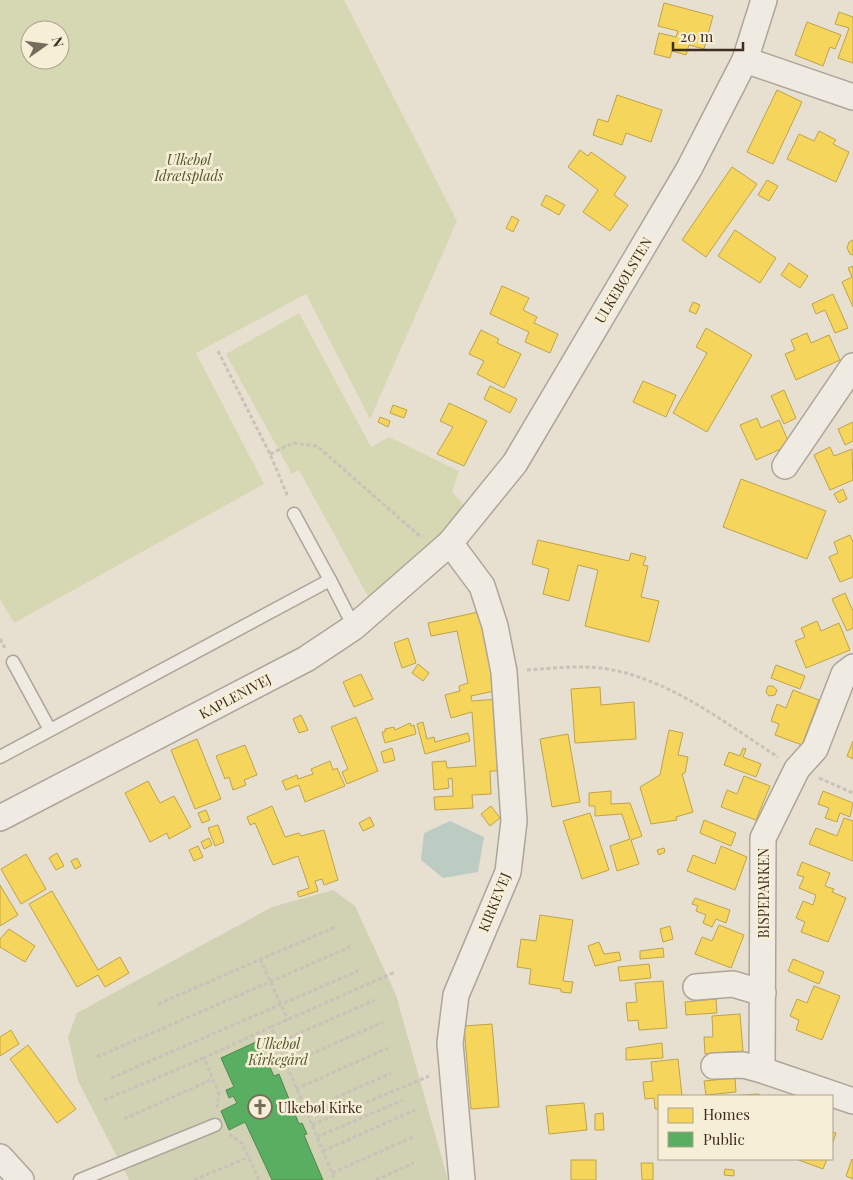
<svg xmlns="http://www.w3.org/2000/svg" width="853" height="1180" viewBox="0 0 853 1180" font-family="'Playfair Display',serif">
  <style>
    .green { fill: #d6d7b3; fill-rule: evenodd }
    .cemetery { fill: #d1d1b3 }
    .water { fill: #bcccc2 }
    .homes { fill: #f6d55c; stroke: #bea34a }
    .public { fill: #5aae61; stroke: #51884e }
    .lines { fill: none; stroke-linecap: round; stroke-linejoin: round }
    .service-casing { stroke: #ada599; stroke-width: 15 }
    .minor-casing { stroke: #ada599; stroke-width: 28 }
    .path { stroke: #c8c2b9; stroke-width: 3; stroke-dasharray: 4 2.5; stroke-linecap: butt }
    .service { stroke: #efebe3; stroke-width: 12 }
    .minor { stroke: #efebe3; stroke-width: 25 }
    .labels { text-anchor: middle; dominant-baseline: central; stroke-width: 5; stroke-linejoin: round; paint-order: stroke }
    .park-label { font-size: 14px; font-style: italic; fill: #4d5a26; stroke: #f7eed8 }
    .street-label { font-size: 14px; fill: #3d2e20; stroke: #f7eed8 }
    .poi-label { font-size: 14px; fill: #3d2e20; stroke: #f7eed8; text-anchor: start }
  </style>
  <rect width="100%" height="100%" fill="#e7e0d1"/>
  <g class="green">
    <path d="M0 0H344L457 221 370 419 306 294 196 353 264 484 14 623 0 599ZM30 30H60V60H30Z"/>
    <path d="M299 313 371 447 389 437 459 471 452 492 466 507 442 536 370 600 299 470 292 474 226 354Z"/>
  </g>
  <path class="cemetery" d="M333 890 355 906 396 995 448 1180H129L78 1081 68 1037 77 1013 272 907Z"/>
  <path class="water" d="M450 821 484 837 478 872 443 878 421 860 424 833Z"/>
  <g class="homes">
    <path d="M664 3 713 16 704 49 689 45 686 55 672 51 670 58 654 54 659 33 676 37 678 31 658 26Z"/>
    <path d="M839 12 853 17V63L838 58 849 28 835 24Z"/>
    <path d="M807 22 841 35 835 49 830 47 823 66 795 55Z"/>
    <path d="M777 90 802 102 773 164 747 152Z"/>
    <path d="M617 95 662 110 651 142 626 133 622 145 593 135 598 119 608 122Z"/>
    <path d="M819 131 836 140 833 144 849 152 836 182 787 159 799 134 814 141Z"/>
    <path d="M580 150 588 156 591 152 626 177 614 195 628 205 610 231 583 212 598 190 568 167Z"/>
    <path d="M732 167 757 184 706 257 682 240Z"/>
    <path d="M767 180 778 186 769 201 758 195Z"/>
    <path d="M546 195 565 205 559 215 541 205Z"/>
    <path d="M512 216 519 220 513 232 506 228Z"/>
    <path d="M735 230 776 258 760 283 718 256Z"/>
    <path d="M853 240V255L850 254 847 248 849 242Z"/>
    <path d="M789 263 808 276 800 288 781 275Z"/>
    <path d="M853 266V307L842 282 852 277 848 268Z"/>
    <path d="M502 286 529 298 523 310 537 317 534 323 558 334 550 353 525 342 529 332 490 314Z"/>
    <path d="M833 294 848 328 835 333 825 310 816 314 812 304Z"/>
    <path d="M693 302 700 305 696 314 689 311Z"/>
    <path d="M706 328 752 355 707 432 673 413 707 353 696 347Z"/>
    <path d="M481 330 499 339 497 343 521 354 504 388 477 374 484 361 469 354Z"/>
    <path d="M807 333 811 343 829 335 840 360 796 380 785 354 795 350 791 340Z"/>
    <path d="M643 381 676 395 666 417 633 402Z"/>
    <path d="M490 386 517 399 510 413 484 399Z"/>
    <path d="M784 390 796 418 784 424 771 396Z"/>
    <path d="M449 403 487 421 464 466 437 454 453 427 440 421Z"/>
    <path d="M393 405 407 410 404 418 390 413Z"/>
    <path d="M380 417 390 421 388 427 378 422Z"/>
    <path d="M757 418 761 428 779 420 790 445 756 460 740 425Z"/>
    <path d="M853 422V441L845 445 838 429Z"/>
    <path d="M830 447 834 456 852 449 853 480 830 490 814 455Z"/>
    <path d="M741 479 826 511 807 559 723 527Z"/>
    <path d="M843 489 847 499 839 503 834 494Z"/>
    <path d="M850 535 853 542V577L840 582 829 557 838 553 834 542Z"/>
    <path d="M538 540 629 561 631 553 646 557 643 565 648 566 641 597 659 601 649 642 585 626 598 570 578 565 569 601 543 594 549 569 532 564Z"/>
    <path d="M845 593 853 611V628L847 631 832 599Z"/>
    <path d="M483 611 499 690 471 696 472 701 499 699V771H490L491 794 472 795 473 808 435 810 434 797 453 796 452 778 448 779 449 788 434 790 432 762 446 761 447 768 476 766 472 712 451 718 445 695 460 691 459 686 468 683 457 631 431 636 428 623Z"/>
    <path d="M817 621 821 631 839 623 850 650 806 668 795 641 805 637 801 628Z"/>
    <path d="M408 638 416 663 402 668 394 643Z"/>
    <path d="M418 664 429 673 423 681 412 673Z"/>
    <path d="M776 665 805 676 800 689 771 678Z"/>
    <path d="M361 674 373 699 354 707 343 682Z"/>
    <path d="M768 686H773L777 690 775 695 769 696 766 692Z"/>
    <path d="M600 687 601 705 634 702 636 739 575 743 571 689Z"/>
    <path d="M793 690 819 700 802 745 775 735 779 724 771 721 777 704 786 708Z"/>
    <path d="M301 715 308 730 299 733 293 719Z"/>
    <path d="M356 717 378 771 347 784 342 772 348 769 331 727Z"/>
    <path d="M423 722 427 739 434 737 435 742 468 733 470 741 425 754 417 724Z"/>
    <path d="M410 723 411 726 414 725 416 734 385 743 382 732H385V729L394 727 395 730Z"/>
    <path d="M669 730 683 733 678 755 688 757 685 773 682 774 693 812 676 817 677 820 651 824 640 787 660 775Z"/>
    <path d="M568 734 580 802 552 807 540 739Z"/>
    <path d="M197 739 221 799 195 809 171 750Z"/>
    <path d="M853 741V759L847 756Z"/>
    <path d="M245 745 257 775 244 780 246 785 233 790 229 777 225 779 216 756Z"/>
    <path d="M392 748 395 760 384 763 381 752Z"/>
    <path d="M743 748 746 749 743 757 761 764 756 777 724 765 729 752 740 756Z"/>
    <path d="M330 761 333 770 337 768 345 786 305 802 299 785 286 790 282 781 297 775 298 779 313 774 311 769Z"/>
    <path d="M744 776 770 786 756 820 721 807 727 790 737 794Z"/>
    <path d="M148 781 160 803 174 796 191 827 169 839 167 833 150 842 125 793Z"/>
    <path d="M611 791V804L630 803 642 836 631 840 639 864 617 871 610 846 630 839 622 814 595 816V806H589V793Z"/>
    <path d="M823 791 853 803 850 817 840 813 837 822 825 818 829 808 818 804Z"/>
    <path d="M272 806 285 837 299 833 301 836 324 830 338 880 324 885 322 879 315 881 318 891 299 897 297 892 309 888 298 856 273 865 255 823 250 825 247 817Z"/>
    <path d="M491 806 500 818 490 826 481 814Z"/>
    <path d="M206 810 210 820 202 823 198 813Z"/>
    <path d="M590 813 609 870 582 879 563 821Z"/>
    <path d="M370 817 374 826 363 831 359 823Z"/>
    <path d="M844 818 853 821V861L809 844 816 828 837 836Z"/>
    <path d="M704 820 736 833 731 846 700 833Z"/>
    <path d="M218 825 224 842 215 846 208 828Z"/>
    <path d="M209 838 212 845 204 849 201 842Z"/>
    <path d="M198 846 203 857 194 861 189 850Z"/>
    <path d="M721 846 747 857 735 890 687 871 693 855 715 864Z"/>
    <path d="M664 848 665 852 659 855 657 850Z"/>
    <path d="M57 853 64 866 56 870 49 858Z"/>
    <path d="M26 854 46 889 21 904 1 869Z"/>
    <path d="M77 858 81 866 75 869 71 861Z"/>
    <path d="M802 862 830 873 825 886 834 889 832 892 846 898 828 942 801 932 805 922 796 918 803 901 813 905 816 895 799 888 804 877 797 875Z"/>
    <path d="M0 885 18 915 0 926Z"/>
    <path d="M52 891 98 970 120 957 129 973 105 987 98 975 77 987 29 904Z"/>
    <path d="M695 898 730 910 726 923 716 919 712 927 703 923 706 915 696 911 698 906 692 904Z"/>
    <path d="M540 915 573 920 563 981 573 982 571 993 561 992V989L529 984 531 969 517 967 521 939 536 941Z"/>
    <path d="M719 925 744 935 731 968 695 954 702 937 712 941Z"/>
    <path d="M670 926 673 939 663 942 660 929Z"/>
    <path d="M9 929 35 946 25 962 0 947V939Z"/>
    <path d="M599 942 604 954 619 952 621 960 595 966 588 946Z"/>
    <path d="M663 948 664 957 640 959V951Z"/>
    <path d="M793 959 824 972 819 984 788 971Z"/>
    <path d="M649 964 651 978 620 981 618 967Z"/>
    <path d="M663 981 667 1028 639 1030 638 1020 628 1021 626 1003 637 1002 635 983Z"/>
    <path d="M814 986 840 996 822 1040 796 1030 799 1020 790 1016 797 999 807 1003Z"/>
    <path d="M716 999 717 1013 686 1015 685 1002Z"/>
    <path d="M740 1014 743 1051 705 1054 704 1037H713L712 1016Z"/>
    <path d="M492 1024 499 1107 471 1109 464 1026Z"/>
    <path d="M11 1030 19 1044 0 1056V1037Z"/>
    <path d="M662 1043 663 1058 626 1060V1048Z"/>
    <path d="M28 1045 76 1109 57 1123 10 1059Z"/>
    <path d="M678 1059 682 1096H659V1109H655L654 1098 645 1099 643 1082 653 1081 651 1062Z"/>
    <path d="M735 1078 736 1092 706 1095 704 1081Z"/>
    <path d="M759 1094V1096H731Z"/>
    <path d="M584 1103 587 1130 549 1134 546 1106Z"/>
    <path d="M603 1113 604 1130H595V1114Z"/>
    <path d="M832 1132 836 1133 832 1145Z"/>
    <path d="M796 1159H827L823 1169Z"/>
    <path d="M852 1159 853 1160V1179L846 1176Z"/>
    <rect x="571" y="1160" width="25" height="20"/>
    <path d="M641 1163H653V1180H642Z"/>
    <path d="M725 1169 734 1170V1176L724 1175Z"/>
  </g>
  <path class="public" d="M258 1041 274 1076 279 1074 299 1124 302 1123 307 1134 304 1135 323 1180H272L245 1122 229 1130 221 1111 237 1103 233 1096 229 1098 226 1090 234 1087 221 1058Z"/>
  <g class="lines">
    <g class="service-casing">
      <g id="service">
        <path d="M294 514 330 580"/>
        <path d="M13 662 50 730"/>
        <path d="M0 757 330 580 354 627"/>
        <path d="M80 1180 215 1125"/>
      </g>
    </g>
    <g class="minor-casing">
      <g id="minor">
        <path d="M745 60 853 97"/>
        <path d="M785 466 853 366"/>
        <path d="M450 543 482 586 495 626 504 672 514 821 508 872 456 995 450 1043 462 1180"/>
        <path d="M853 667 844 674 815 749 797 769 763 838 762 1070 853 1101"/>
        <path d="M0 818 306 659 354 627 450 543 515 463 689 169 745 60 764 0"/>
        <path d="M696 987 733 984 763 993"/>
        <path d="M714 1066 743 1065 762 1070"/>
        <path d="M0 1157 21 1180"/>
      </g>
    </g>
    <g class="path">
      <path d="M218 351 270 454 288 497"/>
      <path d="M270 454 293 443 317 446 422 538"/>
      <path d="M0 639 5 648"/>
      <path d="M527 670C554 668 582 665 608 669 671 680 725 723 778 757"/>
      <path d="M819 778 853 793"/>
      <path d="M260 959 288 1020"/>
      <path d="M158 1004 335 927"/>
      <path d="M271 1027 395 972"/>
      <path d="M277 1043 375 1000"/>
      <path d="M97 1057 350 947"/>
      <path d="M286 1065 383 1022"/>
      <path d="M111 1078 358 971"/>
      <path d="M296 1089 388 1048"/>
      <path d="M104 1100 204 1058"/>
      <path d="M217 1108 219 1094 204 1058 271 1027 335 1180"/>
      <path d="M306 1111 391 1073"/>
      <path d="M124 1119 213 1079"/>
      <path d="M312 1125 429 1076"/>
      <path d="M229 1134 242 1143 259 1180"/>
      <path d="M317 1137 403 1100"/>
      <path d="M323 1151 415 1110"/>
      <path d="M332 1173 413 1137"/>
      <path d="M194 1180 249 1157"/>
      <path d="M376 1180 414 1163"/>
    </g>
    <use href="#service" class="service"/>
    <use href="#minor" class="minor"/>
  </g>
  <defs>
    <g id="church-ring" transform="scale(1.25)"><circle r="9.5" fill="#f7eed8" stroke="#786c5e" stroke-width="1.5"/><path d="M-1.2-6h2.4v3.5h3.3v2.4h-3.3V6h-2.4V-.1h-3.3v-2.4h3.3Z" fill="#786c5e"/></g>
  </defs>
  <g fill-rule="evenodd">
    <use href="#church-ring" x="260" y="1107"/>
  </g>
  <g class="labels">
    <g class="park-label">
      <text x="189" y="159">Ulkebøl<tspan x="189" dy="16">Idrætsplads</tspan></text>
      <text x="278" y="1043">Ulkebøl<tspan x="278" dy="16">Kirkegård</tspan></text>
    </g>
    <g class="street-label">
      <text transform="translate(623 280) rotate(-59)">ULKEBØLSTEN</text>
      <text transform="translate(235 696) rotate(-28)">KAPLENIVEJ</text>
      <text transform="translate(763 893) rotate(-90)">BISPEPARKEN</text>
      <text transform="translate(494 902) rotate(-68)">KIRKEVEJ</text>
    </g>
    <g class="poi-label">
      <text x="278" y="1107">Ulkebøl Kirke</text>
    </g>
  </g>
  <rect x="658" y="1095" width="175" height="65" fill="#f7eed8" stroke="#ada18e"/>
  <rect x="668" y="1108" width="25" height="15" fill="#f6d55c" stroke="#ada18e"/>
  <text x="703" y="1120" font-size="15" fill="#3d2e20">Homes</text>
  <rect x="668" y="1132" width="25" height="15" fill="#5aae61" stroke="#ada18e"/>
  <text x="703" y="1145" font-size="15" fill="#3d2e20">Public</text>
  <g transform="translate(45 45) rotate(76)"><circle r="24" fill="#f7eed8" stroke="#ada18e"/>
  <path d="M0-4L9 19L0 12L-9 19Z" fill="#786c5e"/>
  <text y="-8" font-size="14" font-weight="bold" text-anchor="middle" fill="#3d2e20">N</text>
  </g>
  <path d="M673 42v8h70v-8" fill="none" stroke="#3d2e20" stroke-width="2.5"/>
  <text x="680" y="42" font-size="15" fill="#3d2e20" stroke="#f7eed8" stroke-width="4" paint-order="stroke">20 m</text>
</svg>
